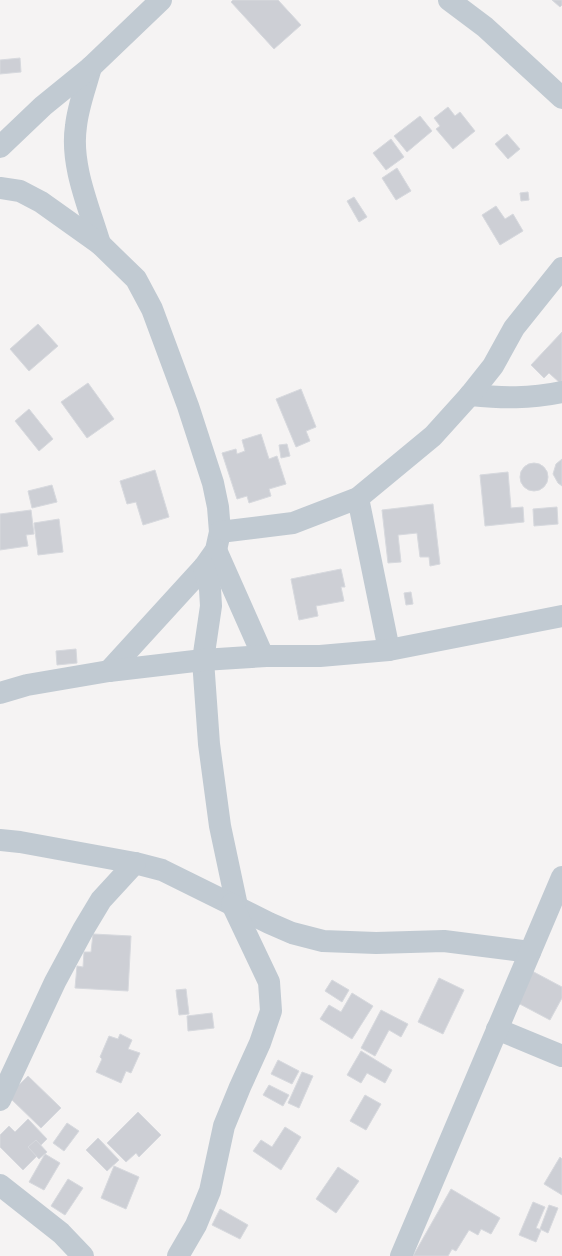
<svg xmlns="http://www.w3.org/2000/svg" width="562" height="1256" viewBox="0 0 562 1256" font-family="'Fira Sans Condensed',sans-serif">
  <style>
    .building { fill: #cdcfd5; stroke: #d7d9de }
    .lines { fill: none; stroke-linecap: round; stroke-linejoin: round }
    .minor { stroke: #c1cad2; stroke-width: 22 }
  </style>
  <rect width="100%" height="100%" fill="#f5f3f3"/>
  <g class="building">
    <path d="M233 0H278L301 25 274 49 231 2Z"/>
    <path d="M552 0H562V5L560 7Z"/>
    <path d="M20 58 21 72 0 74V60Z"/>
    <path d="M448 107 455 116 460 112 475 131 453 149 436 129 440 126 434 118Z"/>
    <path d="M420 116 432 131 407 152 394 136Z"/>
    <path d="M507 134 520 149 508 159 495 144Z"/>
    <path d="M391 139 404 157 386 170 373 153Z"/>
    <path d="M397 168 411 191 396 200 382 178Z"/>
    <path d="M528 192 529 200 521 201 520 193Z"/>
    <path d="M354 197 367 217 359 222 347 201Z"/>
    <path d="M496 206 505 219 513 214 523 231 500 245 482 215Z"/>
    <path d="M38 324 58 346 29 371 10 349Z"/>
    <path d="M562 332V381L560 383 549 373 544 378 531 365Z"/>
    <path d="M88 383 114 419 87 438 61 402Z"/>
    <path d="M301 389 316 427 306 431 310 441 296 447 276 399Z"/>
    <path d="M29 409 53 439 39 451 15 421Z"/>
    <path d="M261 434 269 459 277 456 286 484 269 489 271 496 249 503 247 496 237 499 222 453 236 449 237 454 245 451 242 440Z"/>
    <path d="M287 444 290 456 281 458 279 445Z"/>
    <path d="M562 459V486L558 483 553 474 556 464Z"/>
    <circle cx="534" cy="477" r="14"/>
    <path d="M155 470 169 517 143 525 136 502 127 504 120 481Z"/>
    <path d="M508 472 511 508 523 507 524 522 485 526 480 475Z"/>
    <path d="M52 485 57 502 32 508 28 491Z"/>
    <path d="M433 504 440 564 430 566 429 557H420L417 533 398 535 401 562 388 563 382 510Z"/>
    <path d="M557 507 558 524 534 526 533 509Z"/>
    <path d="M31 510 34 534 26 535 28 546 0 550V514Z"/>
    <path d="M59 519 63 552 38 555 34 523Z"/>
    <path d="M341 569 345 587H341L344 601 316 606 318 616 299 620 291 579Z"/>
    <path d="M411 592 413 604 406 605 404 593Z"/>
    <path d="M76 649 77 663 57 665 56 651Z"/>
    <path d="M93 934 131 936 128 991 75 988 77 966 83 967 84 952H91Z"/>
    <path d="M532 971 562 987V998L550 1020 516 1002Z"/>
    <path d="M439 978 464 990 443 1034 418 1022Z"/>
    <path d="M332 980 349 990 342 1002 325 991Z"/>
    <path d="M186 989 189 1014 179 1015 176 990Z"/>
    <path d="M352 993 373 1006 352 1039 320 1019 329 1005 341 1012Z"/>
    <path d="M381 1010 408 1024 401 1037 389 1030 375 1056 361 1048Z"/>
    <path d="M212 1013 214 1028 188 1031 187 1016Z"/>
    <path d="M120 1034 132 1040 128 1049 140 1053 131 1073 126 1071 121 1083 96 1072 102 1059 100 1057 109 1036 118 1039Z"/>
    <path d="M361 1051 392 1070 385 1083 367 1073 361 1083 347 1075Z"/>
    <path d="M278 1060 299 1071 292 1084 271 1074Z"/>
    <path d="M302 1072 313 1076 299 1108 288 1103Z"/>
    <path d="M28 1076 61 1108 41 1128 8 1096Z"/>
    <path d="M269 1085 289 1095 283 1106 263 1095Z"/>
    <path d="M365 1095 381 1104 366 1130 350 1121Z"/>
    <path d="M138 1112 161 1135 139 1157 136 1153 126 1162 107 1143Z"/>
    <path d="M28 1119 47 1139 34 1152 37 1156 23 1170 0 1147V1135L9 1126 15 1132Z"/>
    <path d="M67 1123 79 1131 64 1151 53 1143Z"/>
    <path d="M285 1127 301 1137 281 1170 253 1151 261 1140 272 1147Z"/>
    <path d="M98 1138 119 1160 107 1171 86 1150Z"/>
    <path d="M36 1140 47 1152 39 1159 28 1147Z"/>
    <path d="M45 1154 60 1163 44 1190 29 1182Z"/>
    <path d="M560 1157 562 1159V1195L544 1184Z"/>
    <path d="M114 1166 139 1177 126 1209 101 1198Z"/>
    <path d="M338 1167 359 1181 336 1213 316 1199Z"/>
    <path d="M68 1179 83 1188 65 1215 51 1206Z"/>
    <path d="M451 1189 500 1218 491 1234 481 1229 478 1235 469 1230 456 1251 452 1249 448 1256H413Z"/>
    <path d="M533 1202 545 1207 536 1228 541 1230 536 1242 519 1235Z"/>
    <path d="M549 1205 558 1208 548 1233 540 1229Z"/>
    <path d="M220 1209 248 1225 240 1239 212 1225Z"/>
  </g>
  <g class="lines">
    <g class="minor">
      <path d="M449 0 485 27 562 98"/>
      <path d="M91 67C86 86 78 106 76 126 70 165 89 207 100 244"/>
      <path d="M0 147 43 106 91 67 161 0"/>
      <path d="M0 188 20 191 41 202 100 244 136 279 152 309 188 406 213 483 218 507 220 532 216 550 204 567 109 671"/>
      <path d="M470 395C503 398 529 399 562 392"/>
      <path d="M358 498 389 650"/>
      <path d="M220 532 293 523 358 498 433 436 470 395 493 366 514 328 562 268"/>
      <path d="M216 550 263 656"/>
      <path d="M204 567 210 589 211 606 203 660 209 744 220 826 237 906"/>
      <path d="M0 693 27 685 109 671 203 660 266 656H320L389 650 562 616"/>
      <path d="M0 840 20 842 135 863 162 870 269 923 292 933 323 941 376 943 444 941 530 952"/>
      <path d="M497 1029 562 1056"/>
      <path d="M0 1100 55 982 83 930 101 900 135 863"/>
      <path d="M0 1185 61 1233 83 1256"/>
      <path d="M178 1256 196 1225 210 1191 224 1126 240 1087 260 1043 271 1011 269 982 232 904"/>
      <path d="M401 1256 562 877"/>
    </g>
  </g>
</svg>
